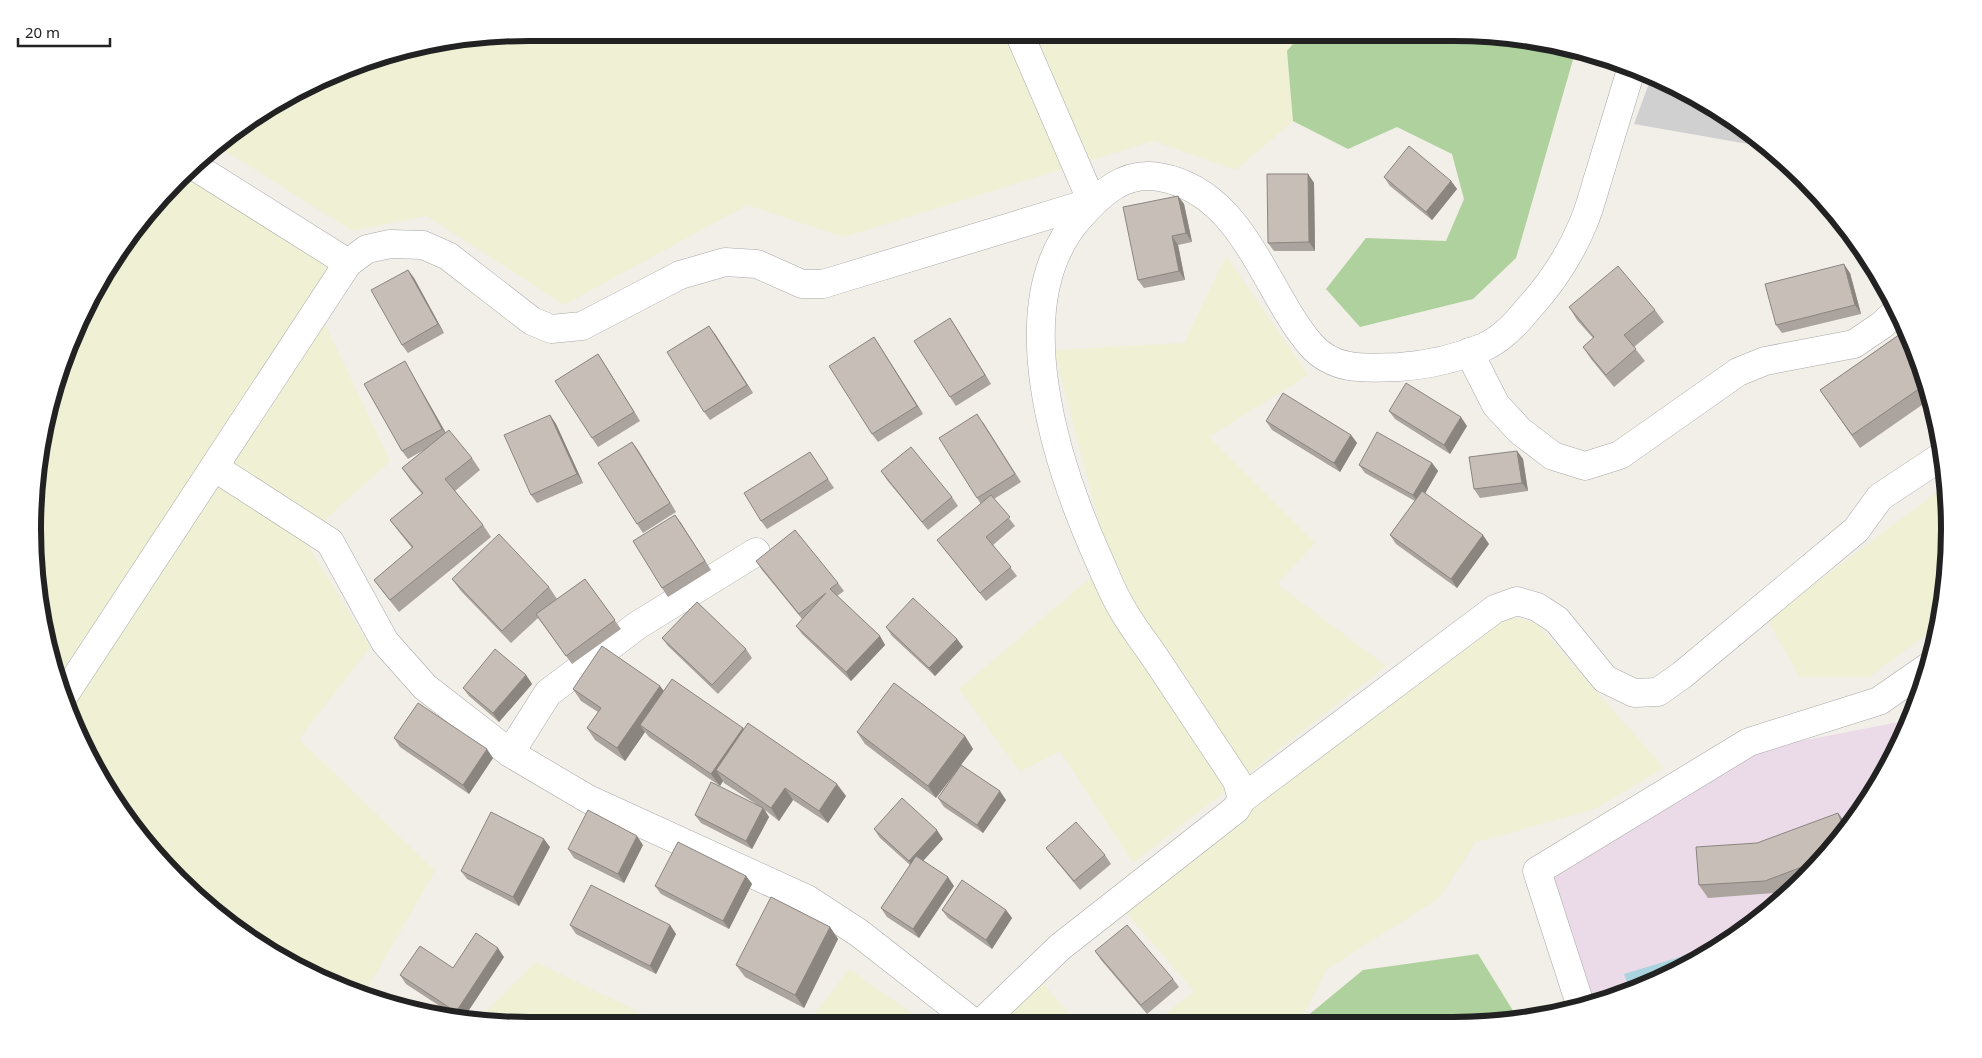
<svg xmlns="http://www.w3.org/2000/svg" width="1982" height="1058" viewBox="0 0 1982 1058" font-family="'Noto Sans',sans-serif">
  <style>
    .industrial { fill: #ebdae8 }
    .religious { fill: #d0d0d0 }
    .farmland { fill: #eff0d4 }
    .forest { fill: #aed19d }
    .water { fill: #a9d4df }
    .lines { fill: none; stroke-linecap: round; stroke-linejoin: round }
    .minor-casing { stroke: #a9a9a9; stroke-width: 29 }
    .minor { stroke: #fff; stroke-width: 28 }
    .wall { fill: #aba39d }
    .shaded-wall { fill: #8b8580 }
    .building { fill: #c7beb7; stroke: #8b8580 }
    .rim { fill: none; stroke: #222; stroke-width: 6 }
  </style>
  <rect width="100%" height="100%" fill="#f2eee8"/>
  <path class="industrial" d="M1909 720 1883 777 1826 857 1729 942 1613 999 1587 1005 1548 881 1765 748Z"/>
  <path class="religious" d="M1651 78 1701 99 1780 156 1847 227 1858 244 1754 145 1634 124Z"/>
  <g class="farmland">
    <path d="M529 33H1302L1287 52 1293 121 1236 170 1153 141 844 237 747 205 564 305 427 216 352 231 216 145 227 135 281 99 369 59 432 42Z"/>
    <path d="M190 170 335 265 312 297 390 461 304 539 370 647 299 739 435 871 364 994 281 959 227 923 156 857 116 805 70 719 49 657 34 562V496L49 401 70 339 116 253 156 201Z"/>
    <path d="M1226 256 1308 375 1209 437 1315 543 1277 584 1386 666 1133 863 1060 751 1020 772 959 689 1109 562 1054 350 1184 343Z"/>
    <path d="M1946 485 1948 496 1945 594 1937 627 1869 677H1800L1767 620Z"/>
    <path d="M1497 615 1535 622 1664 768 1595 809 1476 842 1439 898 1326 970 1300 1022H1155L1194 991 1121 907Z"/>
    <path d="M536 962 663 1024H497L476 1021Z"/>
    <path d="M849 969 926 1023H808Z"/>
    <path d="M1039 979 1077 1023H993Z"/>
  </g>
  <g class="forest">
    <path d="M1302 33 1485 34 1576 49 1516 258 1473 299 1360 327 1326 289 1366 238 1446 241 1464 199 1452 154 1397 127 1348 149 1293 121 1287 51Z"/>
    <path d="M1478 954 1515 1014 1503 1021 1300 1022 1363 970Z"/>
  </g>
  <path class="water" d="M1726 943 1630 990 1624 974Z"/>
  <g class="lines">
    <g class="minor-casing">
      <g id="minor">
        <path d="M1019 33 1092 202"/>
        <path d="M194 166 348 263"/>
        <path d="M1469 352 1496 405 1520 431 1553 456 1585 466 1620 455 1738 372 1765 361 1854 344 1882 325 1898 310"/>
        <path d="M214 467 330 542 385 642 425 687 510 753 588 799 807 899 859 933 974 1023"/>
        <path d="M63 697 348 263 367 249 390 244 423 245 448 256 532 321 551 329 582 326 680 275 725 262 757 264 802 284H823L1092 202"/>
        <path d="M510 753 548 693 638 625 756 552"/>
        <path d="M1242 799 1237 781C1210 740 1183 700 1156 659 1144 641 1130 624 1120 605 1111 590 1105 573 1098 558 1057 466 1003 304 1079 218 1100 194 1124 171 1159 177 1243 191 1264 290 1311 345 1335 372 1367 368 1399 367 1427 365 1458 358 1484 347 1502 339 1516 324 1528 309 1551 284 1570 255 1583 224 1590 208 1594 191 1599 175 1610 140 1620 105 1631 70"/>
        <path d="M1581 1007 1537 871 1749 742 1879 701 1928 667"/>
        <path d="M981 1023 1060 947 1236 809 1242 799 1495 609 1517 601 1537 607 1557 620 1605 679 1634 693 1658 692 1682 675 1856 530 1880 497 1942 456"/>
      </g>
    </g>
    <use href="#minor" class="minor"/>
  </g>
  <g class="wall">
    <path d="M1308 174 1314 183 1315 251H1274L1268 243Z"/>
    <path d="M1384 177 1451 181 1457 189 1432 220 1390 186Z"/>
    <path d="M1178 196 1184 204 1192 242 1178 245 1185 280 1144 288 1138 280Z"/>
    <path d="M408 270 414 278 444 333 408 353 402 345Z"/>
    <path d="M1850 273 1861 314 1782 333 1776 325Z"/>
    <path d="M1569 307 1655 310 1664 322 1634 347 1645 361 1614 387 1591 359 1583 347 1593 338 1577 320Z"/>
    <path d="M950 318 991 384 956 406 950 397Z"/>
    <path d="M1906 330 1932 398 1860 448 1820 390Z"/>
    <path d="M715 334 753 393 710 420 704 412Z"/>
    <path d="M874 337 923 414 878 442 872 434Z"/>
    <path d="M598 354 640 421 598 447 592 438Z"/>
    <path d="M410 370 446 433 472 458 480 470 455 491 483 525 491 537 399 612 383 592 374 580 412 548 399 532 390 520 422 494 411 481 402 468 424 450 408 459 402 451Z"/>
    <path d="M1389 411 1467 426 1450 454 1395 419Z"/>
    <path d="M550 415 556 424 583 483 537 503 531 495Z"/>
    <path d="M1266 421 1351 435 1357 443 1340 472 1272 430Z"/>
    <path d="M983 422 1021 482 994 499 1015 526 993 545 1017 576 986 601 943 548 937 540 981 504 977 498Z"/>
    <path d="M632 442 676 512 643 533 637 524Z"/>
    <path d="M1517 451 1523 459 1528 491 1480 498 1474 489Z"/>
    <path d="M810 452 834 488 767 529 761 521Z"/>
    <path d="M1432 463 1438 471 1425 493 1489 544 1457 588 1396 544 1390 535 1415 501 1365 473 1359 465Z"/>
    <path d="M881 471 952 497 958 506 928 530 887 480Z"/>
    <path d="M675 515 711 570 668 597 662 588Z"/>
    <path d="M756 561 838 583 844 591 837 596 880 636 885 645 851 681 802 634 796 626 802 619 762 570Z"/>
    <path d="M452 579 549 587 557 599 585 579 621 629 572 664 538 618 511 643 461 591Z"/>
    <path d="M886 627 957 639 963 647 935 676 892 636Z"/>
    <path d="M662 638 746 649 752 658 718 694 668 646Z"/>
    <path d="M526 675 532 684 499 722 469 696 463 688Z"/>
    <path d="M660 686 664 691 743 728 744 729 846 796 828 823 793 800 779 821 765 810 769 817 752 849 701 823 695 815 756 804 724 783 723 781 720 786 649 737 645 732 625 761 595 740 587 728 598 712 581 701 573 689Z"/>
    <path d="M857 732 965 736 973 749 961 765 1006 800 983 833 944 807 938 798 956 772 936 798 865 744Z"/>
    <path d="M394 738 493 758 469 794 400 747Z"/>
    <path d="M1847 825 1826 857 1792 886 1774 893 1708 898 1699 885 1757 843Z"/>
    <path d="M874 829 943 839 923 860 954 886 919 938 887 917 881 908 910 865 880 838Z"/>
    <path d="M643 845 624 883 574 858 568 849Z"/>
    <path d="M550 847 519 906 467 879 461 871Z"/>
    <path d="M1046 848 1105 855 1111 864 1080 890 1052 856Z"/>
    <path d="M746 876 752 884 729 929 661 894 655 886Z"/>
    <path d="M942 910H1006L1012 918 992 949 948 918Z"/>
    <path d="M570 925H670L676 934 656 974 576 934Z"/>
    <path d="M830 927 838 939 804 1008 745 977 736 965Z"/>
    <path d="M1095 951 1173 979 1179 987 1147 1014 1101 960Z"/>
    <path d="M504 957 463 1019 458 1018 406 984 400 975 453 968Z"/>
  </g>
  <g class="shaded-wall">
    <path d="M1308 174 1314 183 1315 251 1309 242Z"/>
    <path d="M1451 181 1457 189 1432 220 1426 212Z"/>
    <path d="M1178 196 1184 204 1192 242 1186 233Z"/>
    <path d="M1172 236 1178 245 1185 280 1179 271Z"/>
    <path d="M1844 264 1850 273 1861 314 1855 305Z"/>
    <path d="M408 270 414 278 444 333 438 324Z"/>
    <path d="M950 318 956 327 991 384 985 375Z"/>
    <path d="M709 326 715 334 753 393 747 385Z"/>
    <path d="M874 337 880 346 923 414 917 406Z"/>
    <path d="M598 354 604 363 640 421 634 412Z"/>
    <path d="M405 361 410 370 448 437 442 429Z"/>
    <path d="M550 415 556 424 583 483 577 474Z"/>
    <path d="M1461 417 1467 426 1450 454 1444 445Z"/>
    <path d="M1351 435 1357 443 1340 472 1334 463Z"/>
    <path d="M632 442 638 450 676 512 670 503Z"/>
    <path d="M1517 451 1523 459 1528 491 1522 483Z"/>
    <path d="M1432 463 1438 471 1419 504 1413 495Z"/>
    <path d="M675 515 681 523 711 570 705 561Z"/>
    <path d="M1483 535 1489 544 1457 588 1451 579Z"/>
    <path d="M880 636 885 645 851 681 846 672Z"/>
    <path d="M957 639 963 647 935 676 929 668Z"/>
    <path d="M526 675 532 684 499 722 493 713Z"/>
    <path d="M660 686 669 698 640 725 645 732 625 761 617 748Z"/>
    <path d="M743 728 752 740 716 770 723 781 720 786 711 774Z"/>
    <path d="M965 736 973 749 936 798 928 786Z"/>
    <path d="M487 749 493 758 469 794 463 785Z"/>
    <path d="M837 784 846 796 828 823 819 811Z"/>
    <path d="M785 788 793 800 779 821 771 808Z"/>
    <path d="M1000 791 1006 800 983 833 977 825Z"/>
    <path d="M763 808 769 817 752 849 746 841Z"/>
    <path d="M1838 813 1847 825V827L1845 831Z"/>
    <path d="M937 830 943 839 915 870 909 861Z"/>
    <path d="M637 836 643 845 624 883 618 874Z"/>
    <path d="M544 839 550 847 519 906 513 897Z"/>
    <path d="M746 876 752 884 729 929 723 921Z"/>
    <path d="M948 877 954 886 919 938 913 929Z"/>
    <path d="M1006 910 1012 918 992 949 986 940Z"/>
    <path d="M670 925 676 934 656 974 650 966Z"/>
    <path d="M830 927 838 939 804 1008 795 995Z"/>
    <path d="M498 948 504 957 463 1019 460 1018 456 1012Z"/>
  </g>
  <g class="building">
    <path d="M1409 146 1451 181 1426 212 1384 177Z"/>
    <path d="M1267 174H1308L1309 242 1268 243Z"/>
    <path d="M1178 196 1186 233 1172 236 1179 271 1138 280 1123 207Z"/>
    <path d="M1844 264 1855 305 1776 325 1765 284Z"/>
    <path d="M1618 266 1655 310 1624 335 1636 349 1606 375 1583 347 1594 337 1569 307Z"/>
    <path d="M408 270 438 324 402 345 371 290Z"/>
    <path d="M950 318 985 375 950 397 914 341Z"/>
    <path d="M709 326 747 385 704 412 667 352Z"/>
    <path d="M1906 330 1926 384 1852 435 1820 390Z"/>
    <path d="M874 337 917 406 872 434 829 366Z"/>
    <path d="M598 354 634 412 592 438 555 381Z"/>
    <path d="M405 361 442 429 402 451 364 384Z"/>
    <path d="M1406 383 1461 417 1444 445 1389 411Z"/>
    <path d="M1283 393 1351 435 1334 463 1266 421Z"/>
    <path d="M977 414 1015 474 977 498 939 438Z"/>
    <path d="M550 415 577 474 531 495 504 435Z"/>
    <path d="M449 430 472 458 445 479 483 525 390 600 374 580 413 547 390 520 423 493 402 468Z"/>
    <path d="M1377 432 1432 463 1413 495 1359 465Z"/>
    <path d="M632 442 670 503 637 524 598 463Z"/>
    <path d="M911 447 952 497 922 522 881 471Z"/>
    <path d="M1517 451 1522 483 1474 489 1469 457Z"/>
    <path d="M810 452 828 479 761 521 744 493Z"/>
    <path d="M1422 491 1483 535 1451 579 1390 535Z"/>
    <path d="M991 495 1010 517 986 537 1011 567 980 593 937 540Z"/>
    <path d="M675 515 705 561 662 588 633 541Z"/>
    <path d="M795 530 838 583 830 589 880 636 846 672 796 626 826 593 799 614 756 561Z"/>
    <path d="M499 534 549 587 502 631 452 579Z"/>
    <path d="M585 579 615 620 566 656 536 614Z"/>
    <path d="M913 598 957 639 929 668 886 627Z"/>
    <path d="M697 602 746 649 712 685 662 638Z"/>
    <path d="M602 646 660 686 617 748 587 728 601 708 573 689Z"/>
    <path d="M495 649 526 675 493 713 463 688Z"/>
    <path d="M672 679 743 728 711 774 640 725Z"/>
    <path d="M894 683 965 736 928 786 857 732Z"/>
    <path d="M418 703 487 749 463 785 394 738Z"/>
    <path d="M748 723 837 784 819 811 785 788 771 808 716 770Z"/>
    <path d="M961 765 1000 791 977 825 938 798Z"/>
    <path d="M711 782 763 808 746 841 695 815Z"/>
    <path d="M902 798 937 830 909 861 874 829Z"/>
    <path d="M588 810 637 836 618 874 568 849Z"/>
    <path d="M491 812 544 839 513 897 461 871Z"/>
    <path d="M1838 813 1845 831 1826 857 1823 859 1765 881 1699 885 1696 847 1757 843Z"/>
    <path d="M1076 822 1105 855 1074 881 1046 848Z"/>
    <path d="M678 842 746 876 723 921 655 886Z"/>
    <path d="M916 856 948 877 913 929 881 908Z"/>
    <path d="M962 880 1006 910 986 940 942 910Z"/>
    <path d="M591 885 670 925 650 966 570 925Z"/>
    <path d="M771 897 830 927 795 995 736 965Z"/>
    <path d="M1127 925 1173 979 1141 1005 1095 951Z"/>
    <path d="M476 933 498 948 456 1012 400 975 420 946 453 968Z"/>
  </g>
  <path d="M0 0H1982V1058H0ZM529 41H1453A488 488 0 0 1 1941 529V529A488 488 0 0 1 1453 1017H529A488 488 0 0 1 41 529V529A488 488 0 0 1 529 41Z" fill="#fff" fill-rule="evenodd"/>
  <path class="rim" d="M529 41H1453A488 488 0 0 1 1941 529V529A488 488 0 0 1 1453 1017H529A488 488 0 0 1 41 529V529A488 488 0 0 1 529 41Z"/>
  <path d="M18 38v8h92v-8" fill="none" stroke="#222222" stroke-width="2.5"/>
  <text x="25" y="38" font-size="15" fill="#222222" stroke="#ffffff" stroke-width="4" paint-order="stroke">20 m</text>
</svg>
